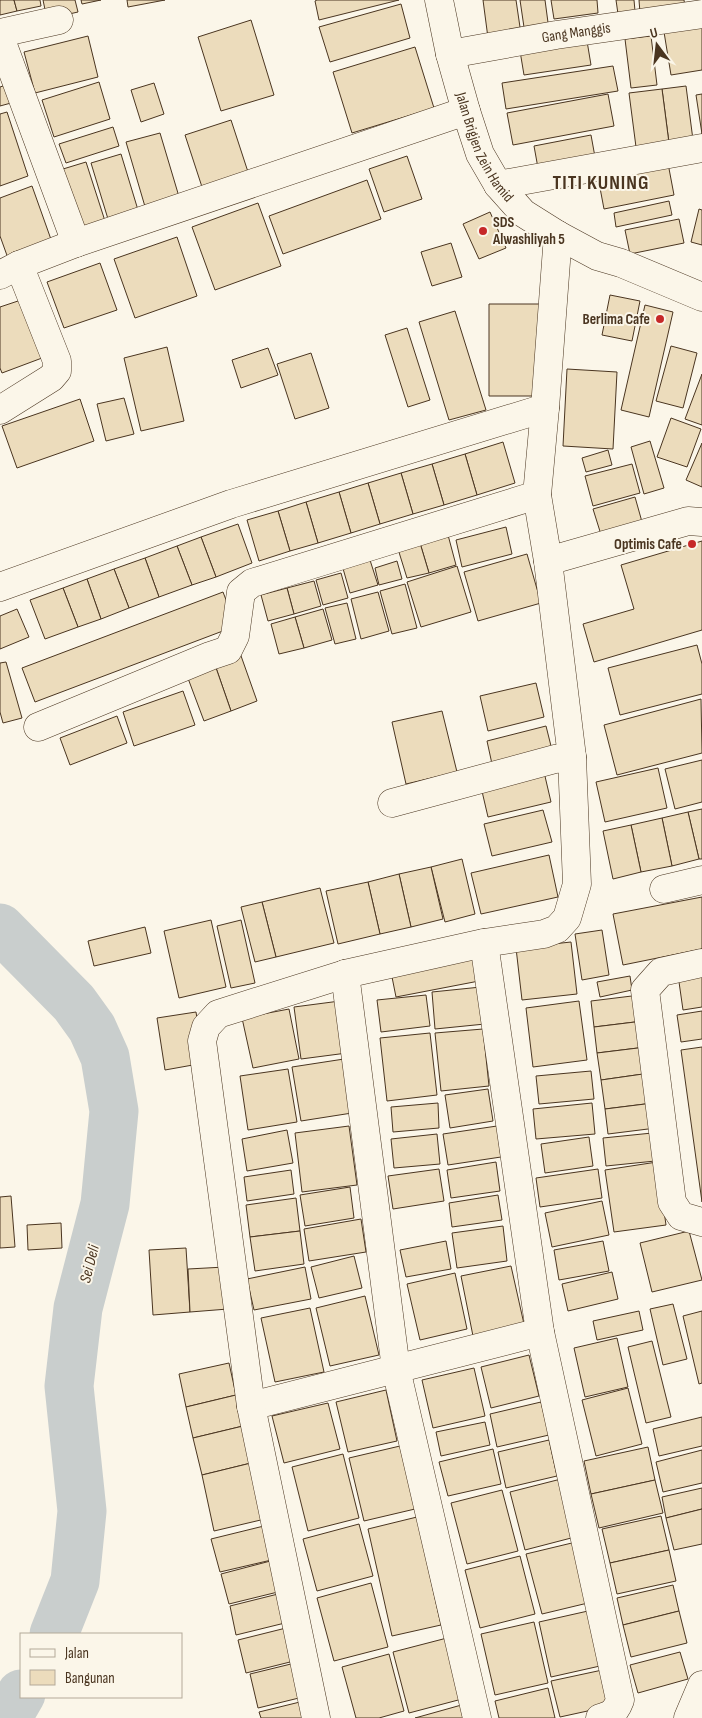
<svg xmlns="http://www.w3.org/2000/svg" width="702" height="1718" viewBox="0 0 702 1718" font-family="'Sofia Sans Condensed',sans-serif">
  <style>
    .lines { fill: none; stroke-linecap: round; stroke-linejoin: round }
    .river { stroke: #c9cecd; stroke-width: 49 }
    .building { fill: #ecdcbc; stroke: #4a3520 }
    .minor-casing { stroke: #4a3520; stroke-width: 29 }
    .major-casing { stroke: #4a3520; stroke-width: 29 }
    .minor { stroke: #fbf6e9; stroke-width: 28 }
    .major { stroke: #fbf6e9; stroke-width: 28 }
    .poi-dot { fill: #c62828; stroke: #fbf6e9; stroke-width: 2 }
    .labels { text-anchor: middle; dominant-baseline: central; stroke-width: 4; stroke-linejoin: round; paint-order: stroke }
    .street-label { font-size: 15px; fill: #4a3520; stroke: #fbf6e9 }
    .poi-label { font-size: 15px; font-weight: bold; fill: #4a3520; stroke: #fbf6e9; text-anchor: end }
    .water-label { font-size: 16px; font-style: italic; fill: #4a3520; stroke: #fbf6e9 }
    .district-label { font-size: 20px; font-weight: bold; letter-spacing: 1px; fill: #4a3520; stroke: #fbf6e9 }
  </style>
  <rect width="100%" height="100%" fill="#fbf6e9"/>
  <g class="lines">
    <g class="river">
      <path d="M0 928 74 1003 92 1028 105 1057 114 1111 105 1204 78 1308 69 1386 82 1511 75 1581 54 1634"/>
      <path d="M7 1718 21 1694"/>
    </g>
  </g>
  <g class="building">
    <path d="M0 0H14L17 11 0 15Z"/>
    <path d="M14 0H40L41 6 17 11Z"/>
    <path d="M43 0H75L78 12 47 19Z"/>
    <path d="M81 0H101L82 4Z"/>
    <path d="M127 0H165L128 7Z"/>
    <path d="M317 0H399L319 20 315 1Z"/>
    <path d="M483 0H516L521 34 488 38Z"/>
    <path d="M520 0H545L549 30 525 34Z"/>
    <path d="M551 0H597L598 13 554 19Z"/>
    <path d="M616 0H634L635 11 618 14Z"/>
    <path d="M639 0H684L685 7 640 13Z"/>
    <path d="M401 4 410 38 330 62 319 27Z"/>
    <path d="M251 20 274 95 221 111 198 37Z"/>
    <path d="M702 25V70L671 75 664 32Z"/>
    <path d="M88 36 98 77 35 93 24 52Z"/>
    <path d="M651 36 657 85 631 88 625 39Z"/>
    <path d="M587 41 591 65 524 75 520 51Z"/>
    <path d="M415 47 434 108 352 133 333 72Z"/>
    <path d="M613 66 618 91 506 109 502 83Z"/>
    <path d="M99 82 110 119 54 137 42 100Z"/>
    <path d="M154 83 164 114 141 122 131 90Z"/>
    <path d="M6 85 11 103 0 106V87Z"/>
    <path d="M686 86 693 140 669 143 662 89Z"/>
    <path d="M662 89 669 143 636 147 629 93Z"/>
    <path d="M608 94 614 126 513 145 507 113Z"/>
    <path d="M702 94V134L696 95Z"/>
    <path d="M7 112 28 176 0 186V114Z"/>
    <path d="M231 120 249 175 203 190 185 135Z"/>
    <path d="M113 127 119 146 66 163 59 144Z"/>
    <path d="M160 133 180 200 146 210 126 142Z"/>
    <path d="M591 135 595 157 538 168 534 146Z"/>
    <path d="M121 154 138 210 108 219 91 163Z"/>
    <path d="M407 156 422 199 384 212 369 169Z"/>
    <path d="M667 158 674 195 604 209 597 172Z"/>
    <path d="M86 162 105 221 82 229 63 169Z"/>
    <path d="M367 180 381 219 283 254 269 216Z"/>
    <path d="M32 186 53 245 9 261 0 236V198Z"/>
    <path d="M669 201 672 215 616 227 614 213Z"/>
    <path d="M258 203 281 266 215 290 192 227Z"/>
    <path d="M699 209 702 210V245L691 242Z"/>
    <path d="M490 212 506 248 479 259 463 224Z"/>
    <path d="M679 219 684 243 630 254 625 230Z"/>
    <path d="M177 237 197 296 135 318 114 259Z"/>
    <path d="M451 243 462 277 432 286 421 252Z"/>
    <path d="M100 263 117 310 64 328 47 282Z"/>
    <path d="M610 295 640 301 632 341 602 335Z"/>
    <path d="M21 300 42 358 2 373 0 368V307Z"/>
    <path d="M489 304H542L541 396H489Z"/>
    <path d="M645 305 673 312 649 417 621 410Z"/>
    <path d="M455 311 486 410 449 420 419 322Z"/>
    <path d="M407 328 430 400 408 407 385 335Z"/>
    <path d="M671 346 697 353 683 408 656 401Z"/>
    <path d="M167 347 184 421 141 431 124 358Z"/>
    <path d="M268 348 278 375 241 388 232 360Z"/>
    <path d="M311 353 329 408 295 419 277 364Z"/>
    <path d="M567 369 617 372 613 449 563 446Z"/>
    <path d="M702 374V425L685 419Z"/>
    <path d="M124 398 134 434 106 441 97 404Z"/>
    <path d="M80 399 94 441 17 468 2 426Z"/>
    <path d="M671 418 701 429 687 467 657 457Z"/>
    <path d="M650 441 664 488 644 494 631 447Z"/>
    <path d="M503 442 515 483 477 495 465 454Z"/>
    <path d="M702 443V487L686 480Z"/>
    <path d="M608 450 612 465 586 472 582 458Z"/>
    <path d="M465 454 477 495 444 505 432 464Z"/>
    <path d="M432 464 444 505 413 514 401 473Z"/>
    <path d="M632 464 640 493 593 506 585 476Z"/>
    <path d="M401 473 413 514 380 524 368 483Z"/>
    <path d="M368 483 380 524 351 533 339 492Z"/>
    <path d="M339 492 351 533 318 543 306 502Z"/>
    <path d="M635 497 644 529 603 541 593 509Z"/>
    <path d="M306 502 318 543 290 551 278 511Z"/>
    <path d="M278 511 290 551 259 561 247 520Z"/>
    <path d="M238 524 252 563 216 577 201 537Z"/>
    <path d="M506 527 512 554 462 567 456 540Z"/>
    <path d="M448 535 456 565 429 573 420 543Z"/>
    <path d="M201 537 216 577 192 585 177 546Z"/>
    <path d="M702 541V630L594 662 583 624 634 609 621 565Z"/>
    <path d="M420 543 429 573 407 578 398 549Z"/>
    <path d="M177 546 192 585 159 597 145 558Z"/>
    <path d="M527 554 541 603 478 621 464 572Z"/>
    <path d="M369 557 378 585 350 593 342 565Z"/>
    <path d="M145 558 159 597 129 608 114 569Z"/>
    <path d="M397 561 402 579 379 585 375 568Z"/>
    <path d="M457 566 471 612 421 627 407 582Z"/>
    <path d="M114 569 129 608 101 619 87 579Z"/>
    <path d="M341 573 348 598 323 605 316 580Z"/>
    <path d="M87 579 101 619 78 627 63 588Z"/>
    <path d="M314 581 321 606 294 614 287 588Z"/>
    <path d="M405 584 417 628 392 634 380 591Z"/>
    <path d="M63 588 78 627 45 639 30 600Z"/>
    <path d="M287 588 294 614 268 621 261 595Z"/>
    <path d="M223 592 236 626 35 702 22 668Z"/>
    <path d="M378 592 389 631 361 639 351 599Z"/>
    <path d="M347 603 356 639 335 644 325 608Z"/>
    <path d="M17 609 29 637 0 649V616Z"/>
    <path d="M323 609 332 640 304 648 295 617Z"/>
    <path d="M295 617 304 648 279 654 271 624Z"/>
    <path d="M697 645 702 664V694L620 715 608 668Z"/>
    <path d="M240 653 257 701 231 711 214 662Z"/>
    <path d="M6 662 22 718 3 723 0 712V663Z"/>
    <path d="M214 662 231 711 204 721 186 673Z"/>
    <path d="M536 683 544 717 488 731 480 696Z"/>
    <path d="M183 691 195 725 134 746 123 712Z"/>
    <path d="M701 699 702 753 617 775 604 725Z"/>
    <path d="M442 711 457 772 406 784 392 722Z"/>
    <path d="M117 716 127 743 70 765 60 738Z"/>
    <path d="M546 726 552 750 492 764 487 741Z"/>
    <path d="M702 760V802L675 809 665 769Z"/>
    <path d="M658 768 667 808 605 822 596 782Z"/>
    <path d="M544 772 551 802 488 817 481 787Z"/>
    <path d="M702 809V859H699L688 812Z"/>
    <path d="M543 810 552 842 492 856 484 824Z"/>
    <path d="M688 812 699 859 672 866 662 818Z"/>
    <path d="M662 818 672 866 641 872 631 825Z"/>
    <path d="M631 825 641 872 613 879 603 831Z"/>
    <path d="M549 855 558 897 481 914 471 873Z"/>
    <path d="M462 859 475 914 445 922 431 867Z"/>
    <path d="M431 867 443 919 411 927 399 874Z"/>
    <path d="M399 874 411 927 380 934 368 882Z"/>
    <path d="M368 882 380 934 338 944 326 891Z"/>
    <path d="M320 888 334 943 276 957 262 902Z"/>
    <path d="M702 897V949L623 965 613 914Z"/>
    <path d="M262 902 276 957 255 962 241 907Z"/>
    <path d="M211 920 226 987 179 998 164 931Z"/>
    <path d="M241 920 255 983 231 988 217 926Z"/>
    <path d="M145 927 151 953 94 966 88 941Z"/>
    <path d="M602 930 609 975 582 980 575 934Z"/>
    <path d="M571 942 577 994 522 1000 516 948Z"/>
    <path d="M474 956 479 981 396 997 391 972Z"/>
    <path d="M702 971V1007L683 1010 678 975Z"/>
    <path d="M630 976 632 990 600 997 597 982Z"/>
    <path d="M481 987 485 1024 435 1029 432 992Z"/>
    <path d="M426 995 430 1026 381 1032 377 1000Z"/>
    <path d="M640 995 643 1021 594 1027 591 1001Z"/>
    <path d="M340 1001 347 1053 301 1059 294 1007Z"/>
    <path d="M579 1001 587 1060 533 1067 526 1008Z"/>
    <path d="M289 1009 299 1059 253 1068 242 1018Z"/>
    <path d="M702 1011V1039L681 1042 677 1015Z"/>
    <path d="M196 1012 204 1063 165 1070 157 1018Z"/>
    <path d="M643 1021 646 1047 597 1053 594 1027Z"/>
    <path d="M483 1029 489 1086 441 1091 435 1033Z"/>
    <path d="M430 1033 437 1095 387 1101 380 1038Z"/>
    <path d="M646 1047 650 1073 601 1080 597 1053Z"/>
    <path d="M702 1047V1202L681 1050Z"/>
    <path d="M344 1059 352 1113 301 1121 292 1067Z"/>
    <path d="M288 1069 297 1122 248 1130 240 1076Z"/>
    <path d="M591 1071 594 1099 539 1104 536 1076Z"/>
    <path d="M650 1073 653 1103 605 1109 601 1080Z"/>
    <path d="M488 1089 493 1121 450 1128 445 1095Z"/>
    <path d="M438 1103 439 1128 393 1132 391 1107Z"/>
    <path d="M592 1103 595 1134 536 1139 533 1109Z"/>
    <path d="M653 1103 656 1128 608 1134 605 1109Z"/>
    <path d="M349 1126 357 1185 302 1192 295 1133Z"/>
    <path d="M497 1126 501 1157 448 1165 443 1134Z"/>
    <path d="M287 1130 293 1163 247 1171 242 1139Z"/>
    <path d="M662 1132 665 1160 606 1166 603 1138Z"/>
    <path d="M437 1134 440 1164 394 1168 391 1139Z"/>
    <path d="M589 1137 593 1166 545 1173 541 1144Z"/>
    <path d="M496 1162 500 1191 451 1198 447 1170Z"/>
    <path d="M657 1162 666 1225 614 1232 605 1170Z"/>
    <path d="M439 1169 444 1201 393 1209 388 1176Z"/>
    <path d="M598 1169 602 1198 540 1207 536 1178Z"/>
    <path d="M291 1170 294 1194 247 1201 244 1177Z"/>
    <path d="M350 1187 354 1218 305 1226 300 1195Z"/>
    <path d="M498 1195 502 1220 452 1227 449 1203Z"/>
    <path d="M11 1196 15 1247 0 1248V1197Z"/>
    <path d="M296 1198 300 1231 250 1237 246 1205Z"/>
    <path d="M602 1201 609 1235 552 1247 545 1213Z"/>
    <path d="M361 1219 366 1252 309 1261 304 1229Z"/>
    <path d="M61 1223 62 1248 28 1250 27 1225Z"/>
    <path d="M503 1226 507 1261 457 1268 452 1233Z"/>
    <path d="M300 1231 304 1264 255 1271 250 1237Z"/>
    <path d="M689 1231 702 1280 652 1292 640 1243Z"/>
    <path d="M446 1241 451 1269 406 1277 400 1250Z"/>
    <path d="M603 1241 609 1271 559 1280 554 1250Z"/>
    <path d="M186 1248 190 1312 153 1315 149 1250Z"/>
    <path d="M354 1256 362 1288 319 1298 311 1267Z"/>
    <path d="M511 1266 524 1324 473 1336 461 1276Z"/>
    <path d="M225 1267 228 1309 190 1312 188 1269Z"/>
    <path d="M305 1267 311 1299 254 1310 247 1279Z"/>
    <path d="M612 1272 618 1299 568 1311 562 1284Z"/>
    <path d="M455 1273 467 1329 420 1340 407 1284Z"/>
    <path d="M365 1296 379 1355 330 1366 316 1308Z"/>
    <path d="M673 1304 687 1359 663 1365 650 1309Z"/>
    <path d="M310 1308 324 1372 275 1382 261 1318Z"/>
    <path d="M639 1311 643 1330 597 1340 593 1321Z"/>
    <path d="M702 1311V1383L699 1384 683 1316Z"/>
    <path d="M617 1338 628 1387 585 1397 574 1348Z"/>
    <path d="M652 1341 671 1417 646 1423 628 1347Z"/>
    <path d="M529 1355 539 1396 491 1408 481 1367Z"/>
    <path d="M229 1363 236 1395 186 1407 179 1374Z"/>
    <path d="M474 1368 485 1416 433 1428 422 1380Z"/>
    <path d="M628 1388 642 1444 596 1456 582 1400Z"/>
    <path d="M386 1390 397 1441 348 1452 336 1402Z"/>
    <path d="M236 1395 243 1426 193 1438 186 1407Z"/>
    <path d="M541 1402 549 1435 497 1447 490 1414Z"/>
    <path d="M328 1403 340 1449 284 1463 272 1416Z"/>
    <path d="M702 1417V1446L659 1456 653 1429Z"/>
    <path d="M485 1422 490 1445 441 1456 436 1432Z"/>
    <path d="M243 1426 251 1463 202 1475 193 1438Z"/>
    <path d="M549 1440 557 1476 506 1488 498 1452Z"/>
    <path d="M400 1446 415 1509 364 1521 349 1458Z"/>
    <path d="M648 1447 655 1480 591 1494 584 1461Z"/>
    <path d="M493 1449 501 1484 448 1496 439 1462Z"/>
    <path d="M702 1450V1483L663 1492 656 1462Z"/>
    <path d="M343 1454 359 1518 308 1531 292 1467Z"/>
    <path d="M251 1463 265 1519 214 1531 202 1475Z"/>
    <path d="M561 1479 575 1537 525 1550 510 1492Z"/>
    <path d="M655 1480 663 1513 599 1528 591 1494Z"/>
    <path d="M702 1488V1509L666 1518 662 1497Z"/>
    <path d="M502 1490 518 1551 467 1564 451 1503Z"/>
    <path d="M702 1509V1544L674 1550 666 1518Z"/>
    <path d="M661 1516 669 1550 610 1563 602 1529Z"/>
    <path d="M417 1517 441 1625 392 1636 368 1529Z"/>
    <path d="M272 1524 280 1558 220 1572 211 1539Z"/>
    <path d="M359 1524 373 1576 317 1591 303 1539Z"/>
    <path d="M576 1542 592 1602 542 1614 526 1554Z"/>
    <path d="M669 1550 676 1581 617 1594 610 1563Z"/>
    <path d="M520 1556 535 1614 480 1628 465 1570Z"/>
    <path d="M278 1559 286 1590 229 1604 221 1574Z"/>
    <path d="M371 1583 388 1647 334 1661 317 1598Z"/>
    <path d="M673 1585 679 1611 623 1625 617 1598Z"/>
    <path d="M282 1593 289 1622 236 1635 230 1606Z"/>
    <path d="M588 1611 600 1666 551 1677 539 1622Z"/>
    <path d="M679 1611 687 1643 631 1657 623 1625Z"/>
    <path d="M534 1622 548 1683 495 1695 481 1634Z"/>
    <path d="M290 1627 298 1660 246 1673 238 1640Z"/>
    <path d="M447 1638 462 1699 409 1713 393 1652Z"/>
    <path d="M680 1652 688 1679 638 1693 630 1665Z"/>
    <path d="M389 1654 404 1711 379 1718H356L342 1667Z"/>
    <path d="M295 1663 303 1697 258 1708 250 1674Z"/>
    <path d="M607 1669 615 1705 560 1717 551 1681Z"/>
    <path d="M548 1688 555 1718H499L495 1701Z"/>
    <path d="M304 1701 309 1718H261L259 1712Z"/>
    <path d="M465 1704 469 1718H415Z"/>
  </g>
  <g class="lines">
    <g class="minor-casing">
      <g id="minor">
        <path d="M0 33 59 20"/>
        <path d="M0 37 76 243"/>
        <path id="s1" d="M450 54 556 35 702 14"/>
        <path d="M498 185 702 148"/>
        <path d="M0 275 19 265 76 243 466 111"/>
        <path d="M0 410 51 378 57 371V361L19 265"/>
        <path d="M548 561 688 521 702 522"/>
        <path d="M0 587 231 504 545 408"/>
        <path d="M38 727 210 656 228 650 235 636 241 592 252 583 537 495"/>
        <path d="M392 803 555 759 572 757"/>
        <path d="M664 889 702 880"/>
        <path d="M484 943 540 1332 620 1700C616 1711 612 1715 600 1718"/>
        <path d="M702 963 661 972 645 990 672 1202 681 1216 702 1222"/>
        <path d="M345 974 396 1369 477 1718"/>
        <path d="M251 1406 540 1332"/>
        <path d="M316 1718 251 1406 202 1041 206 1027 218 1014 345 974 484 943 544 934 557 929 567 918 577 884 572 757 548 561 537 495 545 408 558 235"/>
        <path d="M688 1718 702 1685"/>
      </g>
    </g>
    <g class="major-casing">
      <g id="major">
        <path id="s2" d="M439 0 450 54 466 111 480 154 498 185 523 213 558 235 597 256 621 263 702 297"/>
      </g>
    </g>
    <use href="#minor" class="minor"/>
    <use href="#major" class="major"/>
  </g>
  <g class="poi-dot">
    <circle cx="483" cy="231" r="5"/>
    <circle cx="660" cy="319" r="5"/>
    <circle cx="692" cy="544" r="5"/>
  </g>
  <g class="labels">
    <g class="street-label">
      <text stroke="none"><textPath href="#s1" startOffset="128">Gang Manggis</textPath></text>
      <text stroke="none"><textPath href="#s2" startOffset="155">Jalan Brigjen Zein Hamid</textPath></text>
    </g>
    <g class="poi-label">
      <text x="493" y="222" text-anchor="start">SDS<tspan x="493" dy="17">Alwashliyah 5</tspan></text>
      <text x="650" y="319">Berlima Cafe</text>
      <text x="682" y="544">Optimis Cafe</text>
    </g>
    <g class="water-label">
      <text transform="translate(90 1264) rotate(-76)">Sei Deli</text>
    </g>
    <g class="district-label">
      <text x="601" y="183">TITI KUNING</text>
    </g>
  </g>
  <rect x="20" y="1633" width="162" height="65" fill="#fbf6e9" stroke="#b4a999"/>
  <rect x="30" y="1649" width="25" height="8" fill="#fbf6e9" stroke="#b4a999"/>
  <text x="65" y="1658" font-size="15" fill="#4a3520">Jalan</text>
  <rect x="30" y="1670" width="25" height="15" fill="#ecdcbc" stroke="#b4a999"/>
  <text x="65" y="1683" font-size="15" fill="#4a3520">Bangunan</text>
  <g transform="translate(657 45) rotate(345)" stroke="#fbf6e9" stroke-width="4" paint-order="stroke">
  <path d="M0-4L9 19L0 12L-9 19Z" fill="#4a3520"/>
  <text y="-8" font-size="14" font-weight="bold" text-anchor="middle" fill="#4a3520">U</text>
  </g>
</svg>
